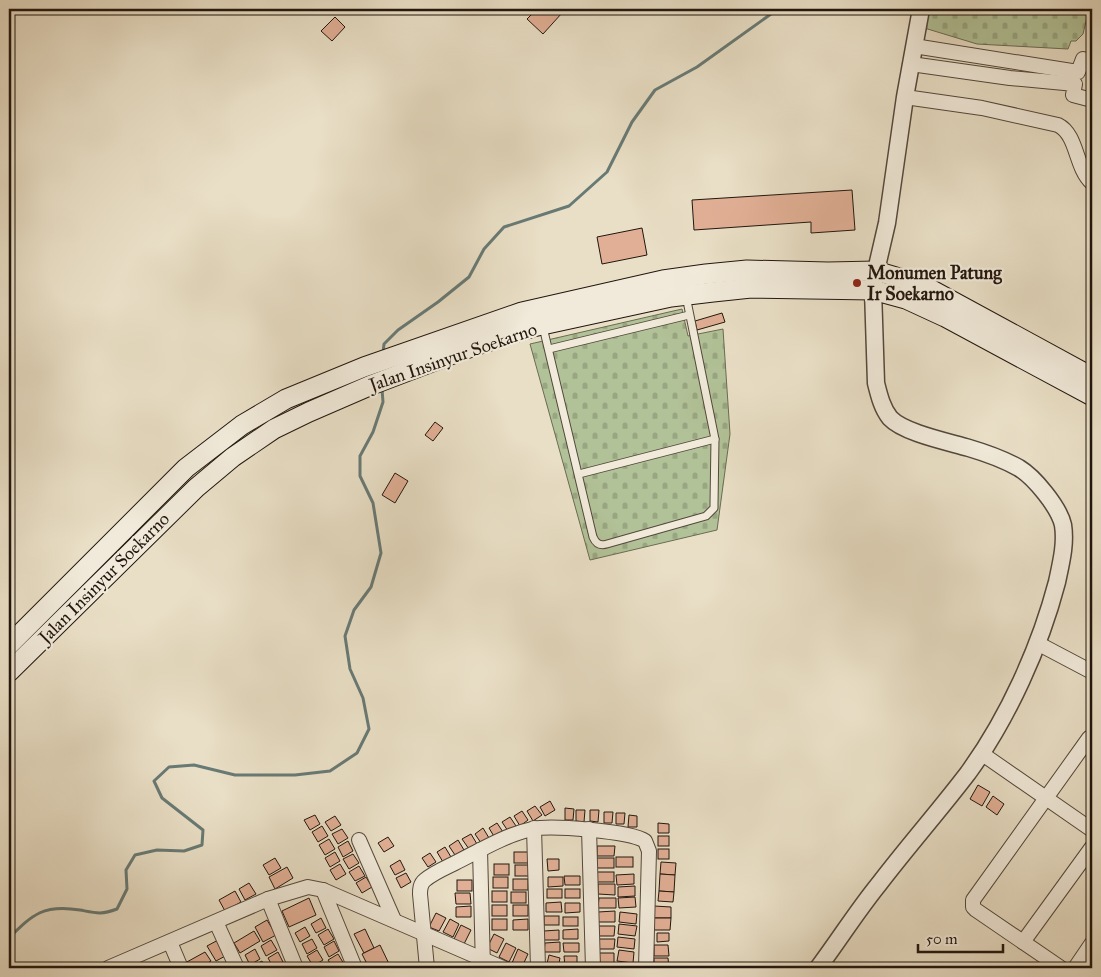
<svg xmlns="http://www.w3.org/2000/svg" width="1101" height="977" viewBox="0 0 1101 977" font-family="'IM FELL Great Primer',serif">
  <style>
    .cemetery { fill: url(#cemetery-stones); stroke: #6a6c53 }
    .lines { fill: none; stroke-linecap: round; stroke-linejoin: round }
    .stream { stroke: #687a75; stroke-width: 3 }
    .building { fill: #e1af95; stroke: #21160e }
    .service-casing { stroke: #53483c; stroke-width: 9 }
    .minor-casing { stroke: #53483c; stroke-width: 16 }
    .tertiary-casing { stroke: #53483c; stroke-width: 19 }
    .secondary-casing { stroke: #21160e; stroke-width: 21 }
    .service { stroke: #f1eada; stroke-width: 7 }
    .minor { stroke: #f1eada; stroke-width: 14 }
    .tertiary { stroke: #f1eada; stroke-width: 16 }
    .secondary { stroke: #f1eada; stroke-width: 19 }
    .poi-dot { fill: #8f2418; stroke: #f1eada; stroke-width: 2 }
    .labels { text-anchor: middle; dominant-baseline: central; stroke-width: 4.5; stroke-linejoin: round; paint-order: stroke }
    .poi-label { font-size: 18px; font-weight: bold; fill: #21160e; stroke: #f1eada; text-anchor: start }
    .street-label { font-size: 18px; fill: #21160e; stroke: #f1eada }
  </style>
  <defs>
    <pattern id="cemetery-stones" width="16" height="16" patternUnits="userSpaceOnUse" patternTransform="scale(1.25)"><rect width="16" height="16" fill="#b2c298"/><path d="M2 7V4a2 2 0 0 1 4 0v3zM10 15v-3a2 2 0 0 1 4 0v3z" fill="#99a682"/></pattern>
  </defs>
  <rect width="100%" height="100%" fill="#e9dfc6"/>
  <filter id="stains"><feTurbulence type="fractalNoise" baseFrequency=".004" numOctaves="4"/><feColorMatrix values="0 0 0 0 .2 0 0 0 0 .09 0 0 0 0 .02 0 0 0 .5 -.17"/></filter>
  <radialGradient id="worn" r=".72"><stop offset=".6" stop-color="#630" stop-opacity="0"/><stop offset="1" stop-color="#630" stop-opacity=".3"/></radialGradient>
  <g class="cemetery">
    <path d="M924 9H1089L1083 34 1076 41H1071L1068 49 977 44 921 27Z"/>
    <path d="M682 309 688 336 723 329 730 434 717 530 590 560 530 344Z"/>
  </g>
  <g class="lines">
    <g class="stream">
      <path d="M383 353 384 344 398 330 438 302 469 277 484 249 504 227 569 206 607 172 632 122 655 90 697 67 778 9"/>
      <path d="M9 938C33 914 44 904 80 910 96 913 101 915 117 909L127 889 126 870 135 855 157 850 184 851 202 845 203 830 162 798 154 781 169 767 194 765 235 775H295L330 771 357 753 369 729 363 698 350 669 345 636 354 610 371 587 381 553 373 503 360 476V456L373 432 383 402 382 389"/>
    </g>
  </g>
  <g class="building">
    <path d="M537 9H557L562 13 543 34 527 19Z"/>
    <path d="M335 17 345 27 332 41 321 31Z"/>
    <path d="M852 190 855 230 811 233V222L694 230 692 200Z"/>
    <path d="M642 228 647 255 602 264 597 237Z"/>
    <path d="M722 313 725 322 697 330 695 321Z"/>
    <path d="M435 422 443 428 433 441 425 435Z"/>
    <path d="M395 473 408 481 395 503 382 495Z"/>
    <path d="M978 785 990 792 982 806 970 799Z"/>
    <path d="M993 796 1004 804 997 815 986 807Z"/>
    <path d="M550 801 555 810 545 816 540 807Z"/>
    <path d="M535 806 542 815 533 821 527 811Z"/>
    <path d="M565 808 574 809 573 820H565Z"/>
    <path d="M576 810H585L584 822 576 821Z"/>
    <path d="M590 810H599L598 822 590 821Z"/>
    <path d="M522 811 528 820 520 826 514 816Z"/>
    <path d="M604 812H613L612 823H604Z"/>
    <path d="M616 813H625L624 824H616Z"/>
    <path d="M315 815 320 824 310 830 304 820Z"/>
    <path d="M629 815 637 816V827H628Z"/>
    <path d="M335 816 341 825 331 831 325 822Z"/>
    <path d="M510 817 516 826 508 831 502 822Z"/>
    <path d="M497 823 503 832 495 838 489 828Z"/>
    <path d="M658 823 669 824V833H658Z"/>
    <path d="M322 826 328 836 318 842 312 832Z"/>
    <path d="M483 828 489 838 481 843 475 834Z"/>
    <path d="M342 829 348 838 338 844 332 834Z"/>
    <path d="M471 834 477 844 469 849 462 839Z"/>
    <rect x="658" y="836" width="11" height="10"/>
    <path d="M388 837 394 846 384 852 378 843Z"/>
    <path d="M329 839 335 849 325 855 319 845Z"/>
    <path d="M458 840 464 850 455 855 449 846Z"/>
    <path d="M348 841 353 851 343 857 338 847Z"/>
    <path d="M597 846H615L614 856H597Z"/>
    <path d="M445 847 451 857 443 862 437 852Z"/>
    <rect x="658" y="849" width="11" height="10"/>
    <path d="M335 852 340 861 330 867 325 858Z"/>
    <rect x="514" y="852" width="15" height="11"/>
    <path d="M430 853 436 862 428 867 422 858Z"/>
    <path d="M353 854 359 863 349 869 343 859Z"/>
    <rect x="616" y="857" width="17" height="10"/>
    <path d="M275 858 281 868 269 875 263 865Z"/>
    <rect x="596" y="858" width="18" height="10"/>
    <path d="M547 859H559V870L548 871Z"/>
    <path d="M400 860 405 870 395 875 390 866Z"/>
    <path d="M661 862 676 863 675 875 660 874Z"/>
    <path d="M340 864 346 874 336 880 330 870Z"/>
    <rect x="494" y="864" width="15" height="11"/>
    <rect x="515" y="865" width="15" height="11"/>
    <path d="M359 866 365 876 355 881 349 872Z"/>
    <path d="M287 867 293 878 275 889 269 877Z"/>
    <rect x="597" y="872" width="17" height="10"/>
    <path d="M406 873 411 882 401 888 396 878Z"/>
    <path d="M634 874V884L617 885 616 875Z"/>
    <path d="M660 874 675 875 674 892 659 891Z"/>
    <path d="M564 876H580V885H565Z"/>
    <path d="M366 877 372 887 362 893 356 883Z"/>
    <rect x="493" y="877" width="15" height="11"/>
    <path d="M548 877H563V886L548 887Z"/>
    <rect x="513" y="879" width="15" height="11"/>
    <rect x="457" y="880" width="15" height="11"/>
    <path d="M249 883 256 894 245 900 239 889Z"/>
    <path d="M598 884H615V895L598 894Z"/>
    <path d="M635 886V896L618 897V887Z"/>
    <rect x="547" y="889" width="15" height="9"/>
    <rect x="565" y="889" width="15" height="9"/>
    <path d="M235 891 241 902 225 911 219 900Z"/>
    <rect x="492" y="891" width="15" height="11"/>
    <path d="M659 891 674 892 673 902 658 901Z"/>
    <rect x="511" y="892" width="15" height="11"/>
    <path d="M455 893H470L471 904H456Z"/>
    <path d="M635 897 636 907 619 908 618 898Z"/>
    <path d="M309 898 316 915 289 927 282 911Z"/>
    <path d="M599 898H616V908H598Z"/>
    <path d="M561 902 562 912H546V903Z"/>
    <path d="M565 903H580V912L565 913Z"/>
    <rect x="492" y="905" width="15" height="11"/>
    <rect x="513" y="905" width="15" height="11"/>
    <path d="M471 906V917H456V907Z"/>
    <path d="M654 906 671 907V918H654Z"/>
    <path d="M615 911V922H598V912Z"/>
    <path d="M620 912 637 914 636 924 619 922Z"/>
    <path d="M436 913 446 918 439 931 429 927Z"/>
    <rect x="544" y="916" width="15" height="9"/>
    <rect x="563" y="917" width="15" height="9"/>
    <path d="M321 918 326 928 316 933 311 924Z"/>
    <path d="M654 918H671L670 930H653Z"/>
    <path d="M450 919 459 924 453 937 443 932Z"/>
    <rect x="492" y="919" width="15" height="11"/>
    <path d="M528 919V930H513V920Z"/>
    <path d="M267 920 276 935 263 942 255 927Z"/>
    <path d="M619 924 637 926 635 936 618 934Z"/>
    <path d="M461 925 471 930 464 944 454 939Z"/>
    <path d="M597 926H615L614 936H597Z"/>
    <path d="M305 927 310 936 300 942 295 933Z"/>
    <path d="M328 929 334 939 324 945 318 935Z"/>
    <path d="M365 929 374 948 364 953 354 934Z"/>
    <path d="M578 929V939H563V930Z"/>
    <path d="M559 930V940H544V931Z"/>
    <path d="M254 931 260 941 240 953 234 943Z"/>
    <path d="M657 933H669V941L657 942Z"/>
    <path d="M494 934 504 939 497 953 487 948Z"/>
    <path d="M618 937 635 939 634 949 617 947Z"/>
    <path d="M220 939 229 954 216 961 207 946Z"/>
    <path d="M312 939 317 948 307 954 302 944Z"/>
    <path d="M597 939H615L614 949H597Z"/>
    <path d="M271 940 277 950 266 956 261 946Z"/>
    <path d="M334 941 339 951 329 957 324 947Z"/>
    <path d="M560 942V952H544L545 943Z"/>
    <path d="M506 943 516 948 509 962 499 957Z"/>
    <path d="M563 943H579V952H564Z"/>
    <path d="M380 945 391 968H369L362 954Z"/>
    <path d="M654 945H668L669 956H654Z"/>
    <path d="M255 949 260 959 250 965 245 955Z"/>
    <path d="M518 949 528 954 522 967 512 963Z"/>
    <path d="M317 950 323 960 313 966 307 956Z"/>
    <path d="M619 950 634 952 633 963 617 961Z"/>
    <path d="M205 952 211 961 199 968H188L185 963Z"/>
    <path d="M278 952 283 962 273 967 268 958Z"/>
    <path d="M597 953H614V964L597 963Z"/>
    <path d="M338 954 344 964 337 968H333L328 960Z"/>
    <path d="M549 955 560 958 558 968H546Z"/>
    <path d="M564 956H577V967H565Z"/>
    <path d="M654 958H668L669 968H654Z"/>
    <path d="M262 961 265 968H252L251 967Z"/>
    <path d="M219 962 223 968H209Z"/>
    <path d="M322 964 325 968H314Z"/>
    <path d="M438 964 448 967V968H437Z"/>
    <path d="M619 965 636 967 635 968H618Z"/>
  </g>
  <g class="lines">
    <g class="service-casing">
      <g id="service">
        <path d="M543 327 593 537C596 544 600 546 607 544L706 516 714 508V504L715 439 686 296"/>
        <path d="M549 349 689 315"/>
        <path d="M579 474 715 439"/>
        <path d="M9 966 25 968"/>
      </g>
    </g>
    <g class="minor-casing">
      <g id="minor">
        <path d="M914 46 1078 72 1083 59 1092 61"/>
        <path d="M911 64 1010 78 1075 84 1073 95 1092 100"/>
        <path d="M905 97 982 108 1058 125C1078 135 1075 168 1092 183"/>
        <path d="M1037 643 1092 672"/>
        <path d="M981 753 1092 830"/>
        <path d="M534 828 538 968"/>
        <path d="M589 829 593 968"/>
        <path d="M359 840 394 920"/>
        <path d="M480 850 483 968"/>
        <path d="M323 890 355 968"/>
        <path d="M268 899 296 968"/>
        <path d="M216 922 237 968"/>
        <path d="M170 942 181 968"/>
        <path d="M1023 942 1092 847"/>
        <path d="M108 968 268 899 308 887 323 890 503 968"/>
        <path d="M427 968 420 894C420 889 420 884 425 880 433 873 445 868 455 863 479 851 505 835 532 829 551 825 630 831 645 841L649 851 646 968"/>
        <path d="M1061 968 976 910 973 907V900L1089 738"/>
        <path d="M1075 968 1092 943"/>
      </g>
    </g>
    <g class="tertiary-casing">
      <path id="tertiary" d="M818 968C839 940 857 911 879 884 908 846 939 811 968 773 1008 718 1040 647 1057 582 1061 563 1066 544 1063 525 1059 507 1034 477 1019 468 1003 459 986 453 969 448 949 442 904 433 890 418 882 408 879 395 876 383L873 290 875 275 887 223 905 97 921 9"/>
    </g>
    <g class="secondary-casing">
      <g id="secondary">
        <path d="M9 645 186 468 242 425 286 399 364 367 522 312 663 280 706 274 747 270 828 272 876 271 903 279 932 290 1092 377"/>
        <path d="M9 672 196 488 233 457 274 429 309 412 369 386 474 346 533 327 671 297 713 292 751 288 873 290 906 299 945 317 1092 396"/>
      </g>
    </g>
    <use href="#service" class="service"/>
    <use href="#minor" class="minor"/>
    <use href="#tertiary" class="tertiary"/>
    <use href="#secondary" class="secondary"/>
  </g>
  <circle class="poi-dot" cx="857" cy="283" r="5"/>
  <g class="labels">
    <g class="poi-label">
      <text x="867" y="273">Monumen Patung<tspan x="867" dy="21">Ir Soekarno</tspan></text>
    </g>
    <g class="street-label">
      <text transform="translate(453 357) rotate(-19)">Jalan Insinyur Soekarno</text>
      <text transform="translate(104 578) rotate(-45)">Jalan Insinyur Soekarno</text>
    </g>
  </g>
  <rect width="1101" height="977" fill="none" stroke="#e9dfc6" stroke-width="30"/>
  <rect x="10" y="10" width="1081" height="957" fill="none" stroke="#21160e" stroke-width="2.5"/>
  <rect x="15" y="15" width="1071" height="947" fill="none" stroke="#21160e"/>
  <path d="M918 944v8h85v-8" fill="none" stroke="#21160e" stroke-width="2.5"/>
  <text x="926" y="944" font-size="15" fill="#21160e" stroke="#f1eada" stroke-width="4" paint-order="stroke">50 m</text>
  <rect width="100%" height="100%" filter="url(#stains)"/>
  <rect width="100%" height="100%" fill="url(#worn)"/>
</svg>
